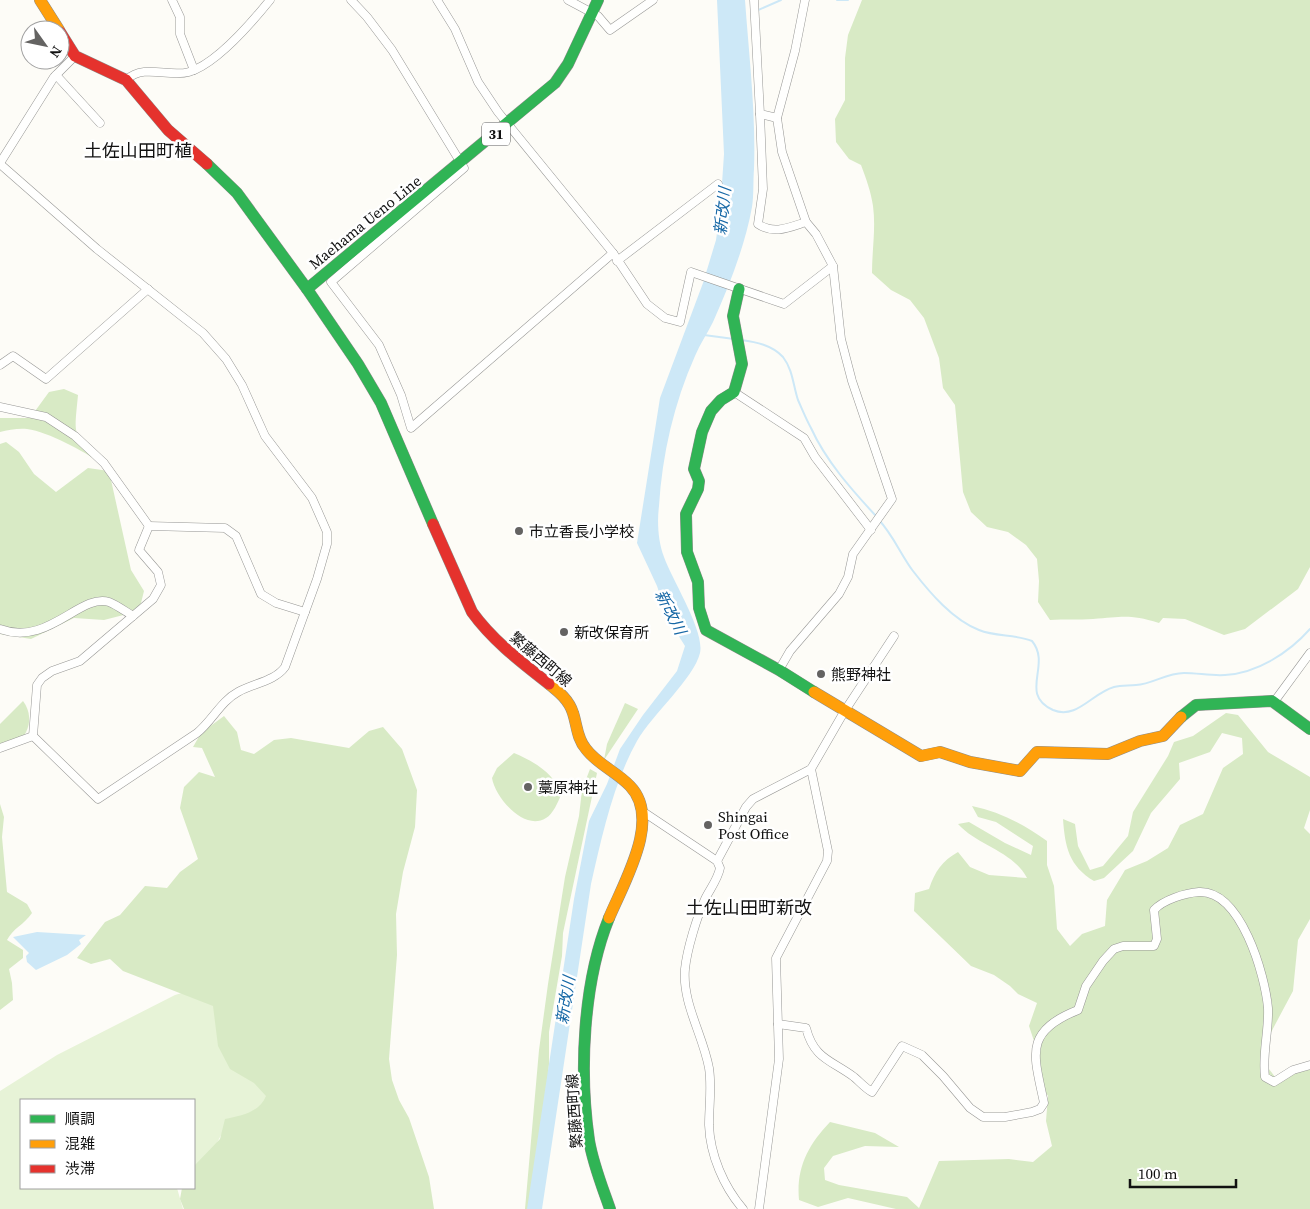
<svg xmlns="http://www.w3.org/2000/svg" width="1310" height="1209" viewBox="0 0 1310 1209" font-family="'Source Serif 4','Noto Sans JP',serif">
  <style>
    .green { fill: #e7f3d7 }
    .forest { fill: #d8eac5 }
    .water { fill: #cde8f7 }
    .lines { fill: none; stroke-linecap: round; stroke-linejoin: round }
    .stream { stroke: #cde8f7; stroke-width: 2 }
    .street-casing { stroke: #979795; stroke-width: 9 }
    .fast-casing { stroke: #8e8d8b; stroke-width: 12 }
    .slow-casing { stroke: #8e8d8b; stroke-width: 12 }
    .jam-casing { stroke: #8e8d8b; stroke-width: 12 }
    .street { stroke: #fffffe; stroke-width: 8 }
    .fast { stroke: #30b455; stroke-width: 11 }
    .slow { stroke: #ff9f0a; stroke-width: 11 }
    .jam { stroke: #e5322d; stroke-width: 11 }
    .poi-dot { fill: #646362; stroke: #fff; stroke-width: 2 }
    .labels { text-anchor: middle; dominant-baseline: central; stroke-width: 5; stroke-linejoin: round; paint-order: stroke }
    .shield { fill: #fff; stroke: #585858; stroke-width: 1 }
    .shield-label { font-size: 14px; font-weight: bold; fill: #111 }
    .street-label { font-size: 15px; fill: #111; stroke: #fff }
    .poi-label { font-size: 15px; fill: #111; stroke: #fff; text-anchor: start }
    .water-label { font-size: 16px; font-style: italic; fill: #1768a6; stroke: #fff }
    .quarter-label { font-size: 18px; fill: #111; stroke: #fff }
  </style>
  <rect width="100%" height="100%" fill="#fdfcf7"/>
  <path class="green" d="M195 989 212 999 265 1078 270 1107 229 1120 209 1158 194 1166V1100H21V1188H177L183 1209H0V1091L57 1055 175 995Z"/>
  <g class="forest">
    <path d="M862 0H1310V567L1298 589 1245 629 1224 635 1185 619 1163 618 1159 623C1129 614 1123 617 1093 619 1079 620 1064 619 1050 620L1038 602 1039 581 1037 559 1026 545 1008 532 987 527 971 512 963 492 955 405 943 388 939 358 924 318 910 300 891 290 872 273C872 250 876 228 873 206 871 192 866 178 861 165L849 159 836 142 835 119 845 100V58L848 35Z"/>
    <path d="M64 389 78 395C74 438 72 432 101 463 83 451 49 432 27 429 19 428 8 430 0 432V418H30L49 392Z"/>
    <path d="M6 442 19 452 34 474 56 492 88 468 109 471 131 570 144 591 139 611 104 620 74 618 31 639 0 634V444Z"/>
    <path d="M23 701C38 721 24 747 0 751V724Z"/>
    <path d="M625 703 638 709 604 760 607 744Z"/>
    <path d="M1226 713 1238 715 1268 752 1310 777V810L1304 828 1310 834V919L1298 940 1293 991 1269 1036 1263 1061 1278 1081 1310 1065V1209H896L848 1198 818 1207 799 1200C796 1168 808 1145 830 1122L875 1133 899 1147 865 1146 833 1156 824 1168 825 1180 839 1185 907 1197 919 1208 939 1161 1009 1159 1033 1162 1052 1146 1046 1121 1048 1096 1034 1075 1037 1050 1029 1026 1037 1003 1018 994 1010 986 994 975 971 966 914 911 915 893 929 889C935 871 942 861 958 852L970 867 989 875 1027 878C1013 851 978 846 958 824L969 822 1005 843 1031 855 1033 846 996 822 978 817 972 806C1000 812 1024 824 1047 841V865L1054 886 1057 929 1070 946 1082 934 1105 926 1107 900 1125 870 1147 861 1168 848 1180 825 1203 814 1223 768 1243 754 1242 738 1222 733 1210 752 1179 763 1180 779 1151 813 1133 851 1104 878 1094 881C1069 866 1065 847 1063 819L1075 824 1078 846 1090 870 1103 866 1128 836 1133 812 1168 756 1174 742 1193 736Z"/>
    <path d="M224 716 237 732 241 750 254 754 274 740 291 738 349 748 369 731 383 727 402 749 417 790 415 827 403 872 396 914 397 955 389 1059 392 1080 399 1100 409 1118 429 1177 434 1209H184L180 1199 182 1188H194V1166L220 1139 225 1119C241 1116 260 1112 266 1096L254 1083 230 1069 218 1046 213 1006 123 971 110 959 91 964 77 958 105 922 120 915 145 886 167 888 180 872 198 859 180 808 184 787 199 772 215 777 202 748 193 747 201 733Z"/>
    <path d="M514 753C533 761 556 774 561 795 558 802 553 814 546 818 524 832 495 797 492 778L497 768Z"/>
    <path d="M590 769 597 773 563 933 562 956 549 1032V1064L537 1209H525L539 1050 548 984 565 877 579 816 582 790Z"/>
    <path d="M0 804 4 817 2 837 7 892 27 904 32 913C24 925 13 928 7 940L23 950V958L9 969 12 983 13 1000 0 1010Z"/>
  </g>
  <g class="water">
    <path d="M717 0H745C749 56 756 113 754 169 753 181 754 195 752 207 745 246 729 286 713 322 707 334 700 344 695 356 674 403 662 455 659 506 657 522 658 541 664 557 672 580 705 631 700 653 694 678 652 715 637 741 613 784 602 836 591 884L542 1209H527L574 899 589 821 607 784 620 749 643 715 677 671 685 646 668 619 657 586 637 543 660 398 703 283 716 240 720 213 724 154Z"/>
    <path d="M37 932 86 935 79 940 81 944 67 955 36 970 27 962 26 956 29 953 13 937Z"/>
  </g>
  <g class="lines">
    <g class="stream">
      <path d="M837 0H848"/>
      <path d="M756 11 781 0"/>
      <path d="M704 335 734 339"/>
      <path d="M741 340C756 342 772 345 783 357 793 370 793 385 798 400 802 409 806 419 811 428 826 461 851 489 876 516"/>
      <path d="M879 520C893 535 901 555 913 571 930 593 953 620 979 630 996 637 1015 634 1032 641 1052 665 1018 694 1053 710 1077 720 1092 693 1114 687 1122 685 1129 686 1136 685 1153 684 1166 673 1184 673 1198 673 1211 676 1225 675 1257 673 1289 653 1310 629"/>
    </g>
    <g class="street-casing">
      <g id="street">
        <path d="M172 0 180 17V34L194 70"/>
        <path d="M351 0 367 17 392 50 464 168 331 282 379 345 401 395 411 428 613 253"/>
        <path d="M437 0 455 29 478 82 498 112 613 253 647 304 665 318 680 322 691 272 784 304 833 266"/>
        <path d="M568 0 598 16 610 30 653 0"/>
        <path d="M754 0 760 114 777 118"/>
        <path d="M56 75 100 123"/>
        <path d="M126 80C145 63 168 78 189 72 216 64 253 21 270 0"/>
        <path d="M760 114 763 189 758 224C774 235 790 227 806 222"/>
        <path d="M0 163 54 77 75 56"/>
        <path d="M0 164 97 249 203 333 226 359 242 385 265 436 312 498 327 532V544L317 579 285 667C275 681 254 683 238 692 221 701 212 721 197 733L98 799 33 736"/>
        <path d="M617 261 718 184"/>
        <path d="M0 365 13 356 46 379 148 289"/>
        <path d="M734 392 804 438 815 457 871 530"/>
        <path d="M0 407 46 417 75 436 104 463 149 526"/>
        <path d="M149 526 225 528 236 536 261 594 276 603 305 612"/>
        <path d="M0 629C48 647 80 593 109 602 117 605 126 612 133 616"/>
        <path d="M779 670 790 651 839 594 848 577 853 554 892 499 852 381 841 339 833 266 816 234 806 222 782 152 777 118 795 51 805 0"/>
        <path d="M1274 702 1310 653"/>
        <path d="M33 736 37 685 42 678 52 671 80 661 153 599 161 585 158 572 139 550 149 526"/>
        <path d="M0 748 33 736"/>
        <path d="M645 813 717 861 720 868C718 879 710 889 705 899 697 917 687 949 685 969 682 1003 703 1035 709 1068 712 1087 709 1106 709 1125 710 1155 724 1187 743 1209"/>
        <path d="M717 861 746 807 753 799 811 769 844 712 894 636"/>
        <path d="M778 1024 806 1028C814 1059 831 1060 854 1077 860 1082 865 1088 872 1092L902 1046 922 1055 943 1076 970 1108 983 1117H1005L1032 1112 1040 1109 1044 1103C1034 1055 1023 1032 1078 1010L1086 986 1103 961 1114 949 1123 946H1154L1157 939 1154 910C1163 900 1185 893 1199 892 1241 890 1265 975 1268 1008 1269 1031 1262 1054 1265 1077L1274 1082 1293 1070 1310 1065"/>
        <path d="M759 1209 779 1059 776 958 827 861 828 851 811 769"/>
      </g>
    </g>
    <g class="fast-casing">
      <g id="fast">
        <path d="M207 164 237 193 307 289 555 83 568 64 598 0"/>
        <path d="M307 289 358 364 381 403 433 524"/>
        <path d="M739 289 733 316 742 364 734 392 721 400 711 411 702 432 694 469 699 481 698 489 686 514 687 552 698 582 699 608 706 630 779 670 814 692"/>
        <path d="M1181 717 1196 705 1272 701 1310 729"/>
        <path d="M609 918C583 982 579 1072 589 1140 593 1164 602 1186 610 1209"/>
      </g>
    </g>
    <g class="slow-casing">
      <g id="slow">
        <path d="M40 0 59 30"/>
        <path d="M549 684C559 692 569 700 573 713 577 725 577 739 586 749 597 764 617 772 630 786 662 819 624 882 609 918"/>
        <path d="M814 692 921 756 940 752 970 762 1020 771 1037 752 1108 754 1140 741 1163 736 1181 717"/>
      </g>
    </g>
    <g class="jam-casing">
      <g id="jam">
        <path d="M60 32 75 56 126 80 168 130 207 164"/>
        <path d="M433 524 472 612C493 641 521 662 549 684"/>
      </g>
    </g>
    <use href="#street" class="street"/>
    <use href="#fast" class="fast"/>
    <use href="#slow" class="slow"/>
    <use href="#jam" class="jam"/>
  </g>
  <g class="poi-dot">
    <circle cx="519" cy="531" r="5"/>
    <circle cx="564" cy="632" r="5"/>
    <circle cx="821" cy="674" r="5"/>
    <circle cx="528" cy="787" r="5"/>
    <circle cx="708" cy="825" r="5"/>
  </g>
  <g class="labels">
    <rect class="shield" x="482" y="122.5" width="28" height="23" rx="4"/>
    <g class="shield-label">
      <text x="496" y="134">31</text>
    </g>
    <g class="street-label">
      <text transform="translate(365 222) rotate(-39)">Maehama Ueno Line</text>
      <text transform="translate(541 659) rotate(40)">繁藤西町線</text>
      <text transform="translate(574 1111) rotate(-94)">繁藤西町線</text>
    </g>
    <g class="poi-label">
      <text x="529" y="531">市立香長小学校</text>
      <text x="574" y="632">新改保育所</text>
      <text x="831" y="674">熊野神社</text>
      <text x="538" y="787">藁原神社</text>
      <text x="718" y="816">Shingai<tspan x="718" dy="17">Post Office</tspan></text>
    </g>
    <g class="water-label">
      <text transform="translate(722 211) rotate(-84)">新改川</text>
      <text transform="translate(671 612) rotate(63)">新改川</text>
      <text transform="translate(565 1000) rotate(-81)">新改川</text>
    </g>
    <g class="quarter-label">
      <text x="138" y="150">土佐山田町植</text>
      <text x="749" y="907">土佐山田町新改</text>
    </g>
  </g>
  <rect x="20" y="1099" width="175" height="90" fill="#ffffff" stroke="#a0a0a0"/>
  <rect x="30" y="1115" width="25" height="8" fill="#30b455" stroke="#a0a0a0"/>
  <text x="65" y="1124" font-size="15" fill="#111111">順調</text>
  <rect x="30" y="1140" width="25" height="8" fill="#ff9f0a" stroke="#a0a0a0"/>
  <text x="65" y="1149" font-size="15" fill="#111111">混雑</text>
  <rect x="30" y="1165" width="25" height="8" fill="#e5322d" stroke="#a0a0a0"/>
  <text x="65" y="1174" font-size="15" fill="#111111">渋滞</text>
  <g transform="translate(45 45) rotate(123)"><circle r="24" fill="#ffffff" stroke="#a0a0a0"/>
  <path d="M0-4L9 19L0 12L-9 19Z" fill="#646362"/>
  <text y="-8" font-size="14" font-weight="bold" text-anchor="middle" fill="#111111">N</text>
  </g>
  <path d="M1130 1179v8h106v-8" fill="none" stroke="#111111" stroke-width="2.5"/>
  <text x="1138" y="1179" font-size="15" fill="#111111" stroke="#ffffff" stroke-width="4" paint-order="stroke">100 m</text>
</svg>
